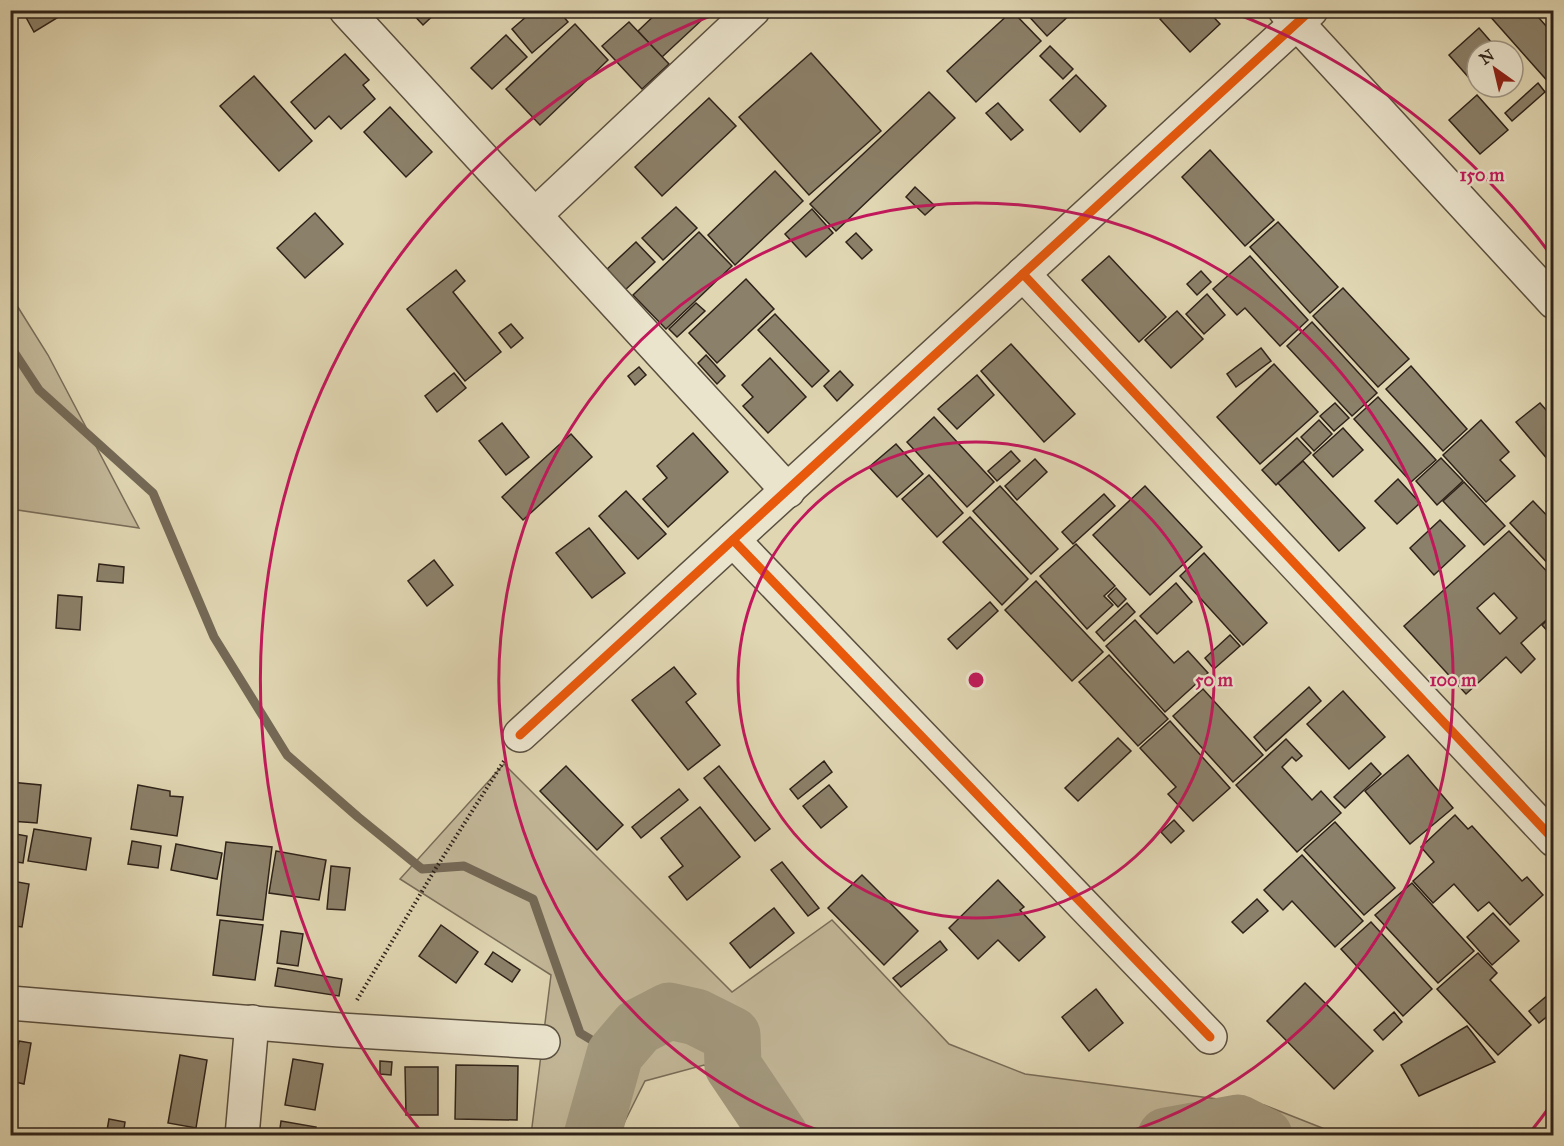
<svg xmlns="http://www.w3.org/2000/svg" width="1564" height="1146" viewBox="0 0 1564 1146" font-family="'IM FELL Great Primer',serif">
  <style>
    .green { fill: #c2b798; stroke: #786c58; stroke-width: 1.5 }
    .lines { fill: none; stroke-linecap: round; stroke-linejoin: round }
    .stream { stroke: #746956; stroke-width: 9 }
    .river { stroke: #a3997e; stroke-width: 57 }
    .building { fill: #8b8069; stroke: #2e2219; stroke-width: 1.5; fill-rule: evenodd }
    .minor-casing { stroke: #5a4f3f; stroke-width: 36 }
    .path { stroke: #2e2219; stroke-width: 4; stroke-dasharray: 1.5 3; stroke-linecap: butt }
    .minor { stroke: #ebe4cd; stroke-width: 33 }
    .cycleway-casing { stroke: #ebe4cd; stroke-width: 13 }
    .cycleway { stroke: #e8590c; stroke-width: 9 }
    .ring { fill: none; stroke: #c2185b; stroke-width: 3 }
    .centre { fill: #c2185b; stroke: #ebe4cd; stroke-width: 3 }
    .ring-label { font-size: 18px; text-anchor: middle; font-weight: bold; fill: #c2185b; stroke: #ebe4cd; stroke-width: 5; stroke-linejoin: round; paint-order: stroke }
  </style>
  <rect width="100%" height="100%" fill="#e0d6b2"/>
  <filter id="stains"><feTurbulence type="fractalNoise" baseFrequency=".00333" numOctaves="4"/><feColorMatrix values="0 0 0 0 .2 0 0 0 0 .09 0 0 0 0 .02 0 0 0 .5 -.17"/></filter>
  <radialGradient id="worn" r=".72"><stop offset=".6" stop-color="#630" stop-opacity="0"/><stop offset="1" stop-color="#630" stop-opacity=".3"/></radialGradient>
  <g class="green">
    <path d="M11 296 48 355 139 528 11 509Z"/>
    <path d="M504 764 732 992 832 920 949 1044 1025 1074 1264 1105 1340 1135H771L738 1088 704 1065 645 1081 618 1135H531L551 975 400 879Z"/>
  </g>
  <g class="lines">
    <path class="stream" d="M10 346 39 390 153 493 214 637 287 755 358 817 422 869 464 866 533 899 580 1033 615 1054"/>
    <g class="river">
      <path d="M592 1136 615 1054 638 1027 669 1011 696 1017 732 1035 733 1066 780 1136"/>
      <path d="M1166 1136 1238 1123 1264 1136"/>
    </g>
  </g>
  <g class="building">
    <path d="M22 10H70L34 32Z"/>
    <path d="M409 10H439L423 25Z"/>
    <path d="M534 10H558L568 22 532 53 512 29Z"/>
    <path d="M660 10H698L704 18 662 57 638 31Z"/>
    <path d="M1023 10H1075L1047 36Z"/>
    <path d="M1170 10H1207L1220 24 1190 52 1160 19Z"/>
    <path d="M1492 10H1532L1554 35V83L1551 85 1488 14Z"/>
    <path d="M1012 11 1041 41 976 102 947 71Z"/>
    <path d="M629 22 669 64 642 89 602 46Z"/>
    <path d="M575 24 608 60 540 125 506 89Z"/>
    <path d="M1479 28 1499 51H1477V87L1449 55Z"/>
    <path d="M506 35 527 57 492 89 471 68Z"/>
    <path d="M1050 46 1073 69 1063 79 1040 56Z"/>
    <path d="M811 53 881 131 809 195 739 117Z"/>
    <path d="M345 54 369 80 363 85 375 99 341 129 329 116 315 129 291 102Z"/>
    <path d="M1076 75 1106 106 1080 132 1050 100Z"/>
    <path d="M254 76 312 141 279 171 220 106Z"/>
    <path d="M1538 83 1545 92 1512 121 1505 113Z"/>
    <path d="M929 92 955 118 836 231 810 204Z"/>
    <path d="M1477 95 1508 130 1480 154 1449 120Z"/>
    <path d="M709 98 736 126 662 196 635 167Z"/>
    <path d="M998 103 1023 130 1011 140 986 113Z"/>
    <path d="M390 107 432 152 406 177 364 132Z"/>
    <path d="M1210 150 1274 220 1245 246 1182 177Z"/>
    <path d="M775 171 803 201 735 265 708 235Z"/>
    <path d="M915 187 935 206 925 215 906 197Z"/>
    <path d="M676 207 697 228 663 260 642 238Z"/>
    <path d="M812 209 833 233 806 257 785 234Z"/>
    <path d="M315 213 343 244 305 278 277 248Z"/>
    <path d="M1278 222 1338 287 1310 313 1250 247Z"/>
    <path d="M699 232 732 266 666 329 633 295Z"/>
    <path d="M856 233 872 250 862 259 846 242Z"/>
    <path d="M636 242 655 262 624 291 605 271Z"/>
    <path d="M1109 256 1166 317 1139 342 1082 280Z"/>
    <path d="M1250 256 1308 320 1280 346 1245 308 1237 315 1213 289Z"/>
    <path d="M456 270 465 281 453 292 501 352 465 381 407 309Z"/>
    <path d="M1201 271 1211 282 1197 295 1187 284Z"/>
    <path d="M746 279 774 309 717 363 689 333Z"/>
    <path d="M1343 288 1409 359 1378 387 1313 316Z"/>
    <path d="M1207 294 1225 315 1204 334 1186 314Z"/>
    <path d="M696 303 705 311 677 337 669 329Z"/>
    <path d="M1177 311 1203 339 1171 368 1145 340Z"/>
    <path d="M775 314 829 371 812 387 758 330Z"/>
    <path d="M1312 322 1377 393 1352 416 1287 346Z"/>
    <path d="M511 324 523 338 511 348 499 333Z"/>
    <path d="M1011 344 1075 414 1044 442 981 371Z"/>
    <path d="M1261 348 1271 361 1236 387 1227 374Z"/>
    <path d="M706 355 725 376 717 384 698 363Z"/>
    <path d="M770 358 806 397 768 433 743 406 753 397 742 385Z"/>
    <path d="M1274 364 1318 412 1260 464 1217 417Z"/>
    <path d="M1411 366 1467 429 1443 451 1386 389Z"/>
    <path d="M639 367 646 375 635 385 628 376Z"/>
    <path d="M840 371 853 385 837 401 824 386Z"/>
    <path d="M454 373 466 388 437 412 425 396Z"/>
    <path d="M977 375 994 395 957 429 938 409Z"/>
    <path d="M1378 397 1436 460 1411 482 1354 419Z"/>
    <path d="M1335 403 1349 418 1334 431 1320 416Z"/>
    <path d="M1540 403 1554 419V467L1516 422Z"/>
    <path d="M934 417 994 482 967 507 907 442Z"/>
    <path d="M1319 420 1332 434 1314 451 1301 437Z"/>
    <path d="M1481 420 1509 452 1500 460 1515 476 1486 502 1443 455Z"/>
    <path d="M502 423 529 457 506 475 479 441Z"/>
    <path d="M1343 428 1363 450 1333 477 1313 455Z"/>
    <path d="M693 433 728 472 668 527 643 499 667 478 657 466Z"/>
    <path d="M571 434 592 457 523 520 502 497Z"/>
    <path d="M1297 438 1311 453 1276 485 1262 470Z"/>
    <path d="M896 444 923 474 897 497 869 467Z"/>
    <path d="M1011 451 1020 461 997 481 988 471Z"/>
    <path d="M1441 458 1463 481 1437 505 1416 481Z"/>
    <path d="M1035 459 1047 472 1017 500 1005 486Z"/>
    <path d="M1303 461 1365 528 1339 551 1278 483Z"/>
    <path d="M929 475 963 513 937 537 902 499Z"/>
    <path d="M1398 479 1420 503 1397 524 1375 501Z"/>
    <path d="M1464 482 1505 526 1484 545 1443 501Z"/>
    <path d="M1000 486 1058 549 1031 574 973 511Z"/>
    <path d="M1145 486 1202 547 1150 595 1093 535Z"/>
    <path d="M626 491 666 534 638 559 599 516Z"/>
    <path d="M1104 494 1115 506 1073 544 1062 532Z"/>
    <path d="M1533 501 1554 523V570L1510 523Z"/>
    <path d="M970 517 1028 579 1002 605 943 542Z"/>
    <path d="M1440 520 1465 546 1434 575 1410 548Z"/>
    <path d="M589 528 625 573 592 598 556 553Z"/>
    <path d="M1509 531 1554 579V613L1521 643 1535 659 1521 673 1506 657 1466 694 1404 626ZM1494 593 1517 618 1500 634 1477 608Z"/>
    <path d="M1076 544 1115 586 1104 596 1113 605 1087 629 1040 576Z"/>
    <path d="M1204 553 1267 623 1243 645 1180 576Z"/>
    <path d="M434 560 453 585 427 606 408 581Z"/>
    <path d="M99 564 124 567 123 583 97 581Z"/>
    <path d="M1036 581 1103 652 1072 681 1005 610Z"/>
    <path d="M1176 583 1192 602 1157 634 1140 616Z"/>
    <path d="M1116 588 1126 599 1118 607 1108 596Z"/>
    <path d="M58 595 82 597 80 630 56 628Z"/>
    <path d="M990 602 998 611 957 649 948 639Z"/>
    <path d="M1127 603 1135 612 1104 641 1096 632Z"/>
    <path d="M1554 614V638L1542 625Z"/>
    <path d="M1135 620 1174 663 1188 651 1208 673 1165 712 1106 646Z"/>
    <path d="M1230 635 1240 646 1214 669 1205 658Z"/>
    <path d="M1109 655 1168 719 1138 746 1079 682Z"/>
    <path d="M674 667 696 694 686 702 720 745 688 770 632 700Z"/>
    <path d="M1309 687 1321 701 1266 751 1254 737Z"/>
    <path d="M1203 689 1263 755 1233 782 1173 716Z"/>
    <path d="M1343 691 1385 737 1349 769 1307 724Z"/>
    <path d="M1170 721 1230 788 1193 821 1168 794 1176 787 1140 748Z"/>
    <path d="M1118 738 1131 751 1078 801 1065 788Z"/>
    <path d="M1286 739 1302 756 1296 761 1292 757 1282 767 1312 800 1321 791 1341 813 1297 852 1236 785Z"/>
    <path d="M1408 755 1453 808 1410 844 1365 791Z"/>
    <path d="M824 761 832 772 798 799 790 789Z"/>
    <path d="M1371 763 1381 774 1345 808 1334 797Z"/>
    <path d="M566 766 623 825 597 850 540 791Z"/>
    <path d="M719 766 770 829 755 841 704 778Z"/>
    <path d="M10 782 41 785 37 823 10 821Z"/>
    <path d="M138 785 170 791V796L183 797 177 836 131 829Z"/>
    <path d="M829 785 847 807 821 828 803 806Z"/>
    <path d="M679 789 688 800 641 838 632 827Z"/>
    <path d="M700 807 740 857 687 900 669 877 683 866 661 838Z"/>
    <path d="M1455 815 1468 829 1472 826 1522 881 1527 877 1543 895 1510 925 1489 902 1478 911 1454 884 1433 903 1413 881 1434 862 1421 847Z"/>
    <path d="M1174 820 1184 831 1171 843 1161 832Z"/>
    <path d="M1335 822 1395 888 1364 915 1304 850Z"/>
    <path d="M34 829 91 838 86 870 28 861Z"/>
    <path d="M10 833 27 836 23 863 10 861Z"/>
    <path d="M132 841 161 846 158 868 128 864Z"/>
    <path d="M226 842 272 847 263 920 217 915Z"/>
    <path d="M176 844 222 853 217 879 171 870Z"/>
    <path d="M276 851 326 860 319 900 269 893Z"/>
    <path d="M1302 855 1363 921 1335 947 1292 901 1283 910 1264 890Z"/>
    <path d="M782 862 819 908 808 916 771 870Z"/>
    <path d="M331 866 350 868 345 910 327 909Z"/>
    <path d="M862 875 918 931 884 965 828 908Z"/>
    <path d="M998 880 1024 907 1020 910 1045 937 1019 961 998 940 978 959 949 928Z"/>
    <path d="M12 881 29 884 22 927 10 925Z"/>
    <path d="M1412 883 1474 951 1438 983 1375 915Z"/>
    <path d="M1257 899 1268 911 1243 933 1232 922Z"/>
    <path d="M774 908 794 933 750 968 730 943Z"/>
    <path d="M1493 913 1519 941 1492 965 1467 937Z"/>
    <path d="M220 920 263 925 255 980 213 975Z"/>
    <path d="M1371 922 1432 989 1403 1016 1341 949Z"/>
    <path d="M441 925 478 952 456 983 419 956Z"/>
    <path d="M281 931 303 934 298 966 277 963Z"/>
    <path d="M940 941 947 950 901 987 893 978Z"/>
    <path d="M493 952 520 970 512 982 485 964Z"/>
    <path d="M1478 953 1497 973 1490 980 1531 1025 1498 1055 1437 989Z"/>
    <path d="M278 968 342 979 339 996 275 986Z"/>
    <path d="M1305 983 1373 1051 1334 1089 1267 1021Z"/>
    <path d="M1096 989 1123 1023 1089 1051 1062 1017Z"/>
    <path d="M1549 994 1554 999V1011L1539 1023 1529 1011Z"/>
    <path d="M1394 1012 1402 1022 1383 1040 1374 1030Z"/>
    <path d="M1467 1026 1495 1062 1419 1096 1401 1065Z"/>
    <path d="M19 1041 31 1043 24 1084 11 1081Z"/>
    <path d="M180 1055 207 1060 196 1128 168 1123Z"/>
    <path d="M293 1059 323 1064 315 1110 285 1105Z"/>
    <path d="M380 1061 392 1062 391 1075 380 1074Z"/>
    <path d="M456 1065 518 1066 517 1120 455 1119Z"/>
    <path d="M405 1067H438V1115H406Z"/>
    <path d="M109 1119 125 1122 123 1136H106Z"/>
    <path d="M281 1121 316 1127 314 1136H279Z"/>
    <path d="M364 1130 400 1131V1136H364Z"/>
  </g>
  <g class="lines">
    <g class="minor-casing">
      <g id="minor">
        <path d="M346 10 788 491"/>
        <path d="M1285 10 1554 302"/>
        <path d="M535 215 753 10"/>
        <path d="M1023 274 1554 840"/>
        <path d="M733 540 1210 1037"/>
        <path d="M520 735 1311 10"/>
        <path d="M10 1003 340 1030 543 1042"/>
        <path d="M242 1136 252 1022"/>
      </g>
    </g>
    <path class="path" d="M357 1000 436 868 504 761"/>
    <use href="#minor" class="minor"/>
    <g class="cycleway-casing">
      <g id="cycleway">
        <path d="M1023 274 1554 840"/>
        <path d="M733 540 1210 1037"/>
        <path d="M520 735 1311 10"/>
      </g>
    </g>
    <use href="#cycleway" class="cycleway"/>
  </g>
  <g class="ring">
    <circle cx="976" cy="680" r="238"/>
    <path d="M833 1135A477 477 0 1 1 1119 1135"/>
    <path d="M1551 1105A715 715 0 0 1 1528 1135M424 1135A715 715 0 0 1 720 12M1232 12A715 715 0 0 1 1551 255"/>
  </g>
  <circle cx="976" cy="680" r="9" class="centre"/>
  <g class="ring-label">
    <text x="1482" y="181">150 m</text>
    <text x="1214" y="686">50 m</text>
    <text x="1453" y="686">100 m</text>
  </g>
  <rect width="1564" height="1146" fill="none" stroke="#e0d6b2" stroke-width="36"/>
  <rect x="12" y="12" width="1540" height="1122" fill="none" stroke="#2e2219" stroke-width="3"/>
  <rect x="18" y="18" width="1528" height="1110" fill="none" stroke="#2e2219" stroke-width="1.5"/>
  <g transform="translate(1495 69) rotate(326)"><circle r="28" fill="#ebe4cd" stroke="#9f9685" stroke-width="1.5"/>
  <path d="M0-4.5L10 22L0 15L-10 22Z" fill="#8f2418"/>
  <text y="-9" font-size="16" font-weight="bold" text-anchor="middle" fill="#2e2219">N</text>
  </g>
  <rect width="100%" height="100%" filter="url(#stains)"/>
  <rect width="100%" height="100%" fill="url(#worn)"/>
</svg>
